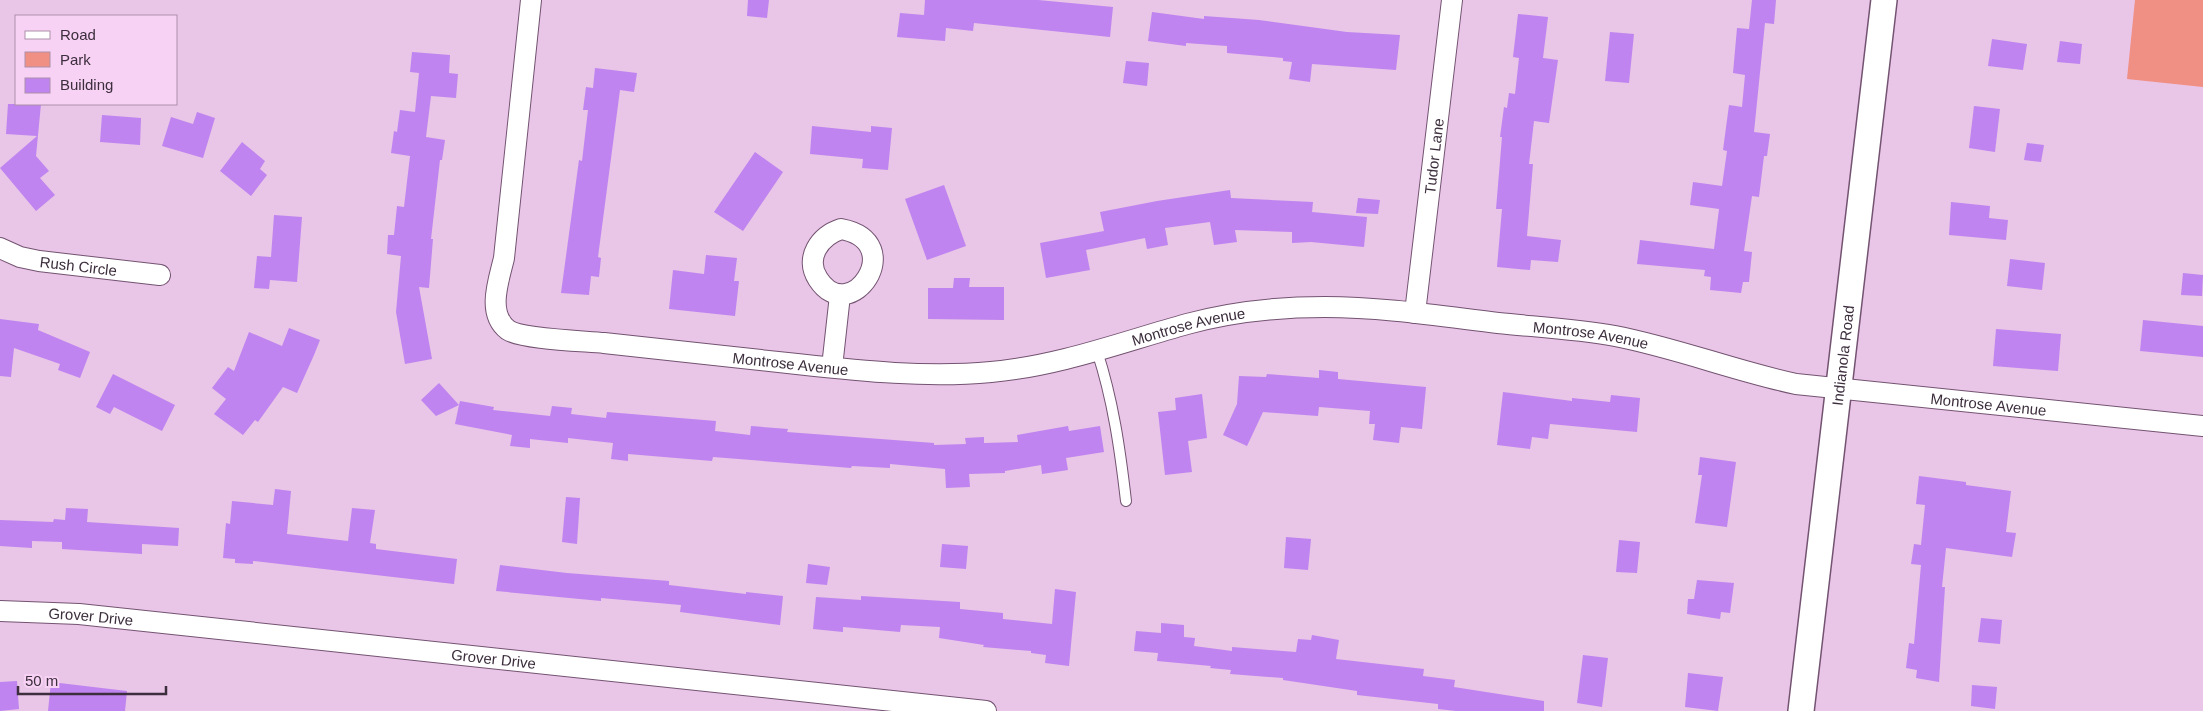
<svg xmlns="http://www.w3.org/2000/svg" width="2203" height="711" viewBox="0 0 2203 711" font-family="Arial,sans-serif">
  <style>
    .green { fill: #f08f83 }
    .building { fill: #bf84f0 }
    .lines { fill: none; stroke-linecap: round; stroke-linejoin: round }
    .service-casing { stroke: #735371; stroke-width: 12 }
    .minor-casing { stroke: #735371; stroke-width: 22 }
    .tertiary-casing { stroke: #735371; stroke-width: 28 }
    .service { stroke: #fff; stroke-width: 10 }
    .minor { stroke: #fff; stroke-width: 20 }
    .tertiary { stroke: #fff; stroke-width: 25 }
    .labels { text-anchor: middle; dominant-baseline: central; stroke-width: 5; stroke-linejoin: round; paint-order: stroke }
    .street-label { font-size: 15px; fill: #3c2e3c; stroke: #f7d2f4 }
  </style>
  <rect width="100%" height="100%" fill="#e9c5e7"/>
  <path class="green" d="M2135 0H2203V87L2127 79Z"/>
  <g class="building">
    <path d="M748 0H769L767 18 747 16Z"/>
    <path d="M925 0H1038L1113 7 1110 37 974 23 973 31 946 28 945 41 897 37 900 13 924 15Z"/>
    <path d="M1752 0H1776L1774 24 1765 23 1754 132 1770 134 1767 156H1764L1759 197 1752 196 1744 251 1752 252 1749 282H1743L1741 293 1710 290 1711 277 1704 276 1705 270 1637 264 1640 240 1714 249 1719 209 1690 205 1693 182 1722 186 1727 151 1723 150 1729 105 1742 107 1745 75 1733 73 1737 28 1749 29Z"/>
    <path d="M1152 12 1204 19V16L1259 20 1347 32 1400 35 1396 70 1312 64 1310 82 1289 79 1292 62 1283 61V58L1227 53V46L1186 43V46L1148 41Z"/>
    <path d="M1518 14 1548 17 1543 58 1558 60 1549 123 1534 121 1529 164H1533L1527 236 1561 240 1558 262 1531 260 1530 270 1497 267 1502 209H1496L1502 137H1500L1504 107 1507 108 1509 93 1515 94 1519 58 1513 57Z"/>
    <path d="M1610 32 1634 34 1629 83 1605 81Z"/>
    <path d="M1992 39 2027 44 2023 70 1988 66Z"/>
    <path d="M2060 41 2082 44 2080 64 2057 62Z"/>
    <path d="M412 52 450 55 449 73 458 74 456 98 431 96 426 137 445 140 442 160H440L431 239H433L429 288 419 287 432 359 405 364 396 312 401 256 387 254 388 235H394L397 206 404 207 410 156 391 153 394 131 397 132 400 110 415 112 419 73 410 72Z"/>
    <path d="M1126 61 1149 63 1147 86 1123 83Z"/>
    <path d="M595 68 637 73 634 92 620 90 598 257 601 258 599 277 591 276 589 295 561 293 579 160 582 161 588 110H583L586 87 593 88Z"/>
    <path d="M8 104H41L36 156 49 171 40 178 55 195 36 211 0 168 37 136 6 134Z"/>
    <path d="M1974 106 2000 109 1995 152 1969 148Z"/>
    <path d="M197 112 215 118 203 158 162 146 171 117 193 124Z"/>
    <path d="M102 115 141 118 140 145 100 142Z"/>
    <path d="M812 126 871 132V126L892 128 888 170 862 168 863 159 810 154Z"/>
    <path d="M242 142 265 161 260 169 267 175 251 196 220 171Z"/>
    <path d="M2027 143 2044 145 2041 162 2024 160Z"/>
    <path d="M755 152 783 172 743 231 714 212Z"/>
    <path d="M944 185 966 246 927 260 905 199Z"/>
    <path d="M1230 190 1231 198 1313 202 1312 212 1367 217 1364 247 1311 242 1292 243V232L1235 230 1237 242 1214 245 1210 222 1165 228 1168 245 1147 249 1145 238 1086 250 1090 270 1046 278 1040 243 1104 231 1100 212 1157 201Z"/>
    <path d="M1358 198 1380 200 1378 214 1356 213Z"/>
    <path d="M1951 202 1990 206 1989 218 2008 220 2006 240 1949 235Z"/>
    <path d="M274 215 302 217 297 282 270 280 269 289 254 288 257 256 271 257Z"/>
    <path d="M706 255 737 258 734 281H739L735 316 669 309 673 270 704 274Z"/>
    <path d="M2010 259 2045 263 2042 290 2007 286Z"/>
    <path d="M2183 273 2203 275 2202 296 2181 295Z"/>
    <path d="M954 278H970L969 287H1004V320L928 319V288H953Z"/>
    <path d="M0 319 39 324 38 330 90 352 80 378 58 370 60 364 14 348 11 377 0 376Z"/>
    <path d="M2143 320 2203 326V357L2140 351Z"/>
    <path d="M289 328 320 340 314 355 297 393 283 387 258 422 255 420 243 435 214 414 226 399 212 388 228 367 234 371 249 332 282 346Z"/>
    <path d="M1996 329 2061 334 2058 371 1993 366Z"/>
    <path d="M1319 370 1338 372V379L1426 387 1422 429 1401 427 1399 443 1373 440 1375 424H1369L1370 411 1319 407 1318 416 1263 412 1247 446 1223 435 1237 404 1239 376 1266 377 1267 374 1319 378Z"/>
    <path d="M113 374 175 405 162 431 114 407 110 414 96 407Z"/>
    <path d="M439 383 459 405 460 401 494 407 493 410 550 416 552 406 572 408 571 414 606 418 607 412 716 421 715 431 750 435 751 426 788 429 787 432 934 443V445L966 444 965 438 984 437V443L1018 442 1017 435 1068 426 1069 431 1100 426 1104 452 1066 458 1068 470 1042 474 1041 465 1005 471V473L969 474 970 487 946 488 945 469 890 464V468L852 466 851 468 713 457 712 461 628 454V461L611 459 613 443 568 438V443L530 439V448L510 446 512 435 455 424 459 405 436 416 421 400Z"/>
    <path d="M1503 392 1572 401V398L1610 402 1611 395 1640 398 1637 432 1550 424 1548 439 1532 437 1530 449 1497 445Z"/>
    <path d="M1202 394 1207 438 1188 441 1192 472 1165 475 1158 412 1176 410 1175 398Z"/>
    <path d="M1700 457 1736 462 1727 527 1695 523 1702 475H1698Z"/>
    <path d="M1919 476 1966 482V485L2011 491 2006 532 2016 533 2012 557 1946 548 1942 587H1945L1939 682 1916 678 1917 670 1906 668 1909 643 1914 644 1921 565 1911 564 1914 544 1921 545 1925 505 1916 504Z"/>
    <path d="M275 489 291 491 287 534 348 541 352 508 375 510 370 543 376 544V549L457 559 454 584 253 561V564L235 563V559L223 558 226 523 230 524 232 501 273 505Z"/>
    <path d="M566 497 580 498 577 544 562 542Z"/>
    <path d="M66 508 88 509 87 522 179 528 178 546 142 544V554L62 549V542L32 541V548L0 546V520L53 522 54 519 65 520Z"/>
    <path d="M1286 537 1311 539 1308 570 1284 568Z"/>
    <path d="M1619 540 1640 542 1637 573 1616 572Z"/>
    <path d="M942 544 968 546 966 569 940 567Z"/>
    <path d="M808 564 830 567 827 585 806 583Z"/>
    <path d="M500 565 567 573 669 581V585L746 594V592L783 596 780 625 680 612 681 605 601 598V601L496 591Z"/>
    <path d="M1697 580 1734 583 1730 613 1721 612 1720 619 1687 614 1688 599H1694Z"/>
    <path d="M1055 589 1076 592 1069 666 1045 663 1046 655 1031 653V651L983 647 984 645 939 638 940 627 901 625 900 632 843 627V632L813 629 816 597 861 600V596L960 602V609L1003 613V619L1052 624Z"/>
    <path d="M1981 618 2002 620 2000 644 1978 642Z"/>
    <path d="M1161 623 1184 625V637L1195 638 1194 646 1232 651V647L1296 652 1298 639 1311 640 1312 635 1339 640 1336 659 1424 669 1423 676 1455 680 1454 687 1544 701V711H1456L1438 709V704L1357 695V691L1283 680V678L1230 674 1231 670 1210 668 1211 666 1157 661 1158 653 1134 651 1136 631 1161 633Z"/>
    <path d="M1583 655 1608 658 1602 707 1577 703Z"/>
    <path d="M1688 673 1723 677 1718 711 1685 707Z"/>
    <path d="M17 681 19 709 0 711V682Z"/>
    <path d="M51 682 127 691 125 711H48Z"/>
    <path d="M1972 685 1997 687 1995 709 1971 706Z"/>
  </g>
  <g class="lines">
    <g class="service-casing">
      <path id="service" d="M1097 351C1113 400 1120 449 1126 501"/>
    </g>
    <g class="minor-casing">
      <g id="minor">
        <path id="s1" d="M531 0 504 258C499 280 486 313 508 330 521 339 584 341 604 343 668 350 733 357 797 364 862 371 927 378 991 372 1059 366 1122 342 1187 324 1231 312 1279 307 1325 307 1382 307 1440 316 1498 323 1537 327 1577 329 1615 336 1677 348 1735 371 1796 384L2203 426"/>
        <path d="M841 229C910 242 850 329 818 279 804 258 820 236 841 229Z"/>
        <path id="s2" d="M0 248 20 257 39 261 160 275"/>
        <path id="s3" d="M1415 313 1452 0"/>
        <path d="M832 367 840 295"/>
        <path id="s4" d="M0 611 79 614 986 711"/>
      </g>
    </g>
    <g class="tertiary-casing">
      <g id="tertiary">
        <path id="s5" d="M1801 711 1884 0"/>
      </g>
    </g>
    <use href="#service" class="service"/>
    <use href="#minor" class="minor"/>
    <use href="#tertiary" class="tertiary"/>
  </g>
  <g class="labels">
    <g class="street-label">
      <text stroke="none"><textPath href="#s3" startOffset="158">Tudor Lane</textPath></text>
      <text stroke="none"><textPath href="#s2" startOffset="81">Rush Circle</textPath></text>
      <text stroke="none"><textPath href="#s1" startOffset="1025">Montrose Avenue</textPath></text>
      <text stroke="none"><textPath href="#s1" startOffset="1431">Montrose Avenue</textPath></text>
      <text stroke="none"><textPath href="#s5" startOffset="358">Indianola Road</textPath></text>
      <text stroke="none"><textPath href="#s1" startOffset="621">Montrose Avenue</textPath></text>
      <text stroke="none"><textPath href="#s1" startOffset="1836">Montrose Avenue</textPath></text>
      <text stroke="none"><textPath href="#s4" startOffset="91">Grover Drive</textPath></text>
      <text stroke="none"><textPath href="#s4" startOffset="496">Grover Drive</textPath></text>
    </g>
  </g>
  <rect x="15" y="15" width="162" height="90" fill="#f7d2f4" stroke="#ac90aa"/>
  <rect x="25" y="31" width="25" height="8" fill="#ffffff" stroke="#ac90aa"/>
  <text x="60" y="40" font-size="15" fill="#3c2e3c">Road</text>
  <rect x="25" y="52" width="25" height="15" fill="#f08f83" stroke="#ac90aa"/>
  <text x="60" y="65" font-size="15" fill="#3c2e3c">Park</text>
  <rect x="25" y="78" width="25" height="15" fill="#bf84f0" stroke="#ac90aa"/>
  <text x="60" y="90" font-size="15" fill="#3c2e3c">Building</text>
  <path d="M18 686v8h148v-8" fill="none" stroke="#3c2e3c" stroke-width="2.5"/>
  <text x="25" y="686" font-size="15" fill="#3c2e3c" stroke="#f7d2f4" stroke-width="4" paint-order="stroke">50 m</text>
</svg>
